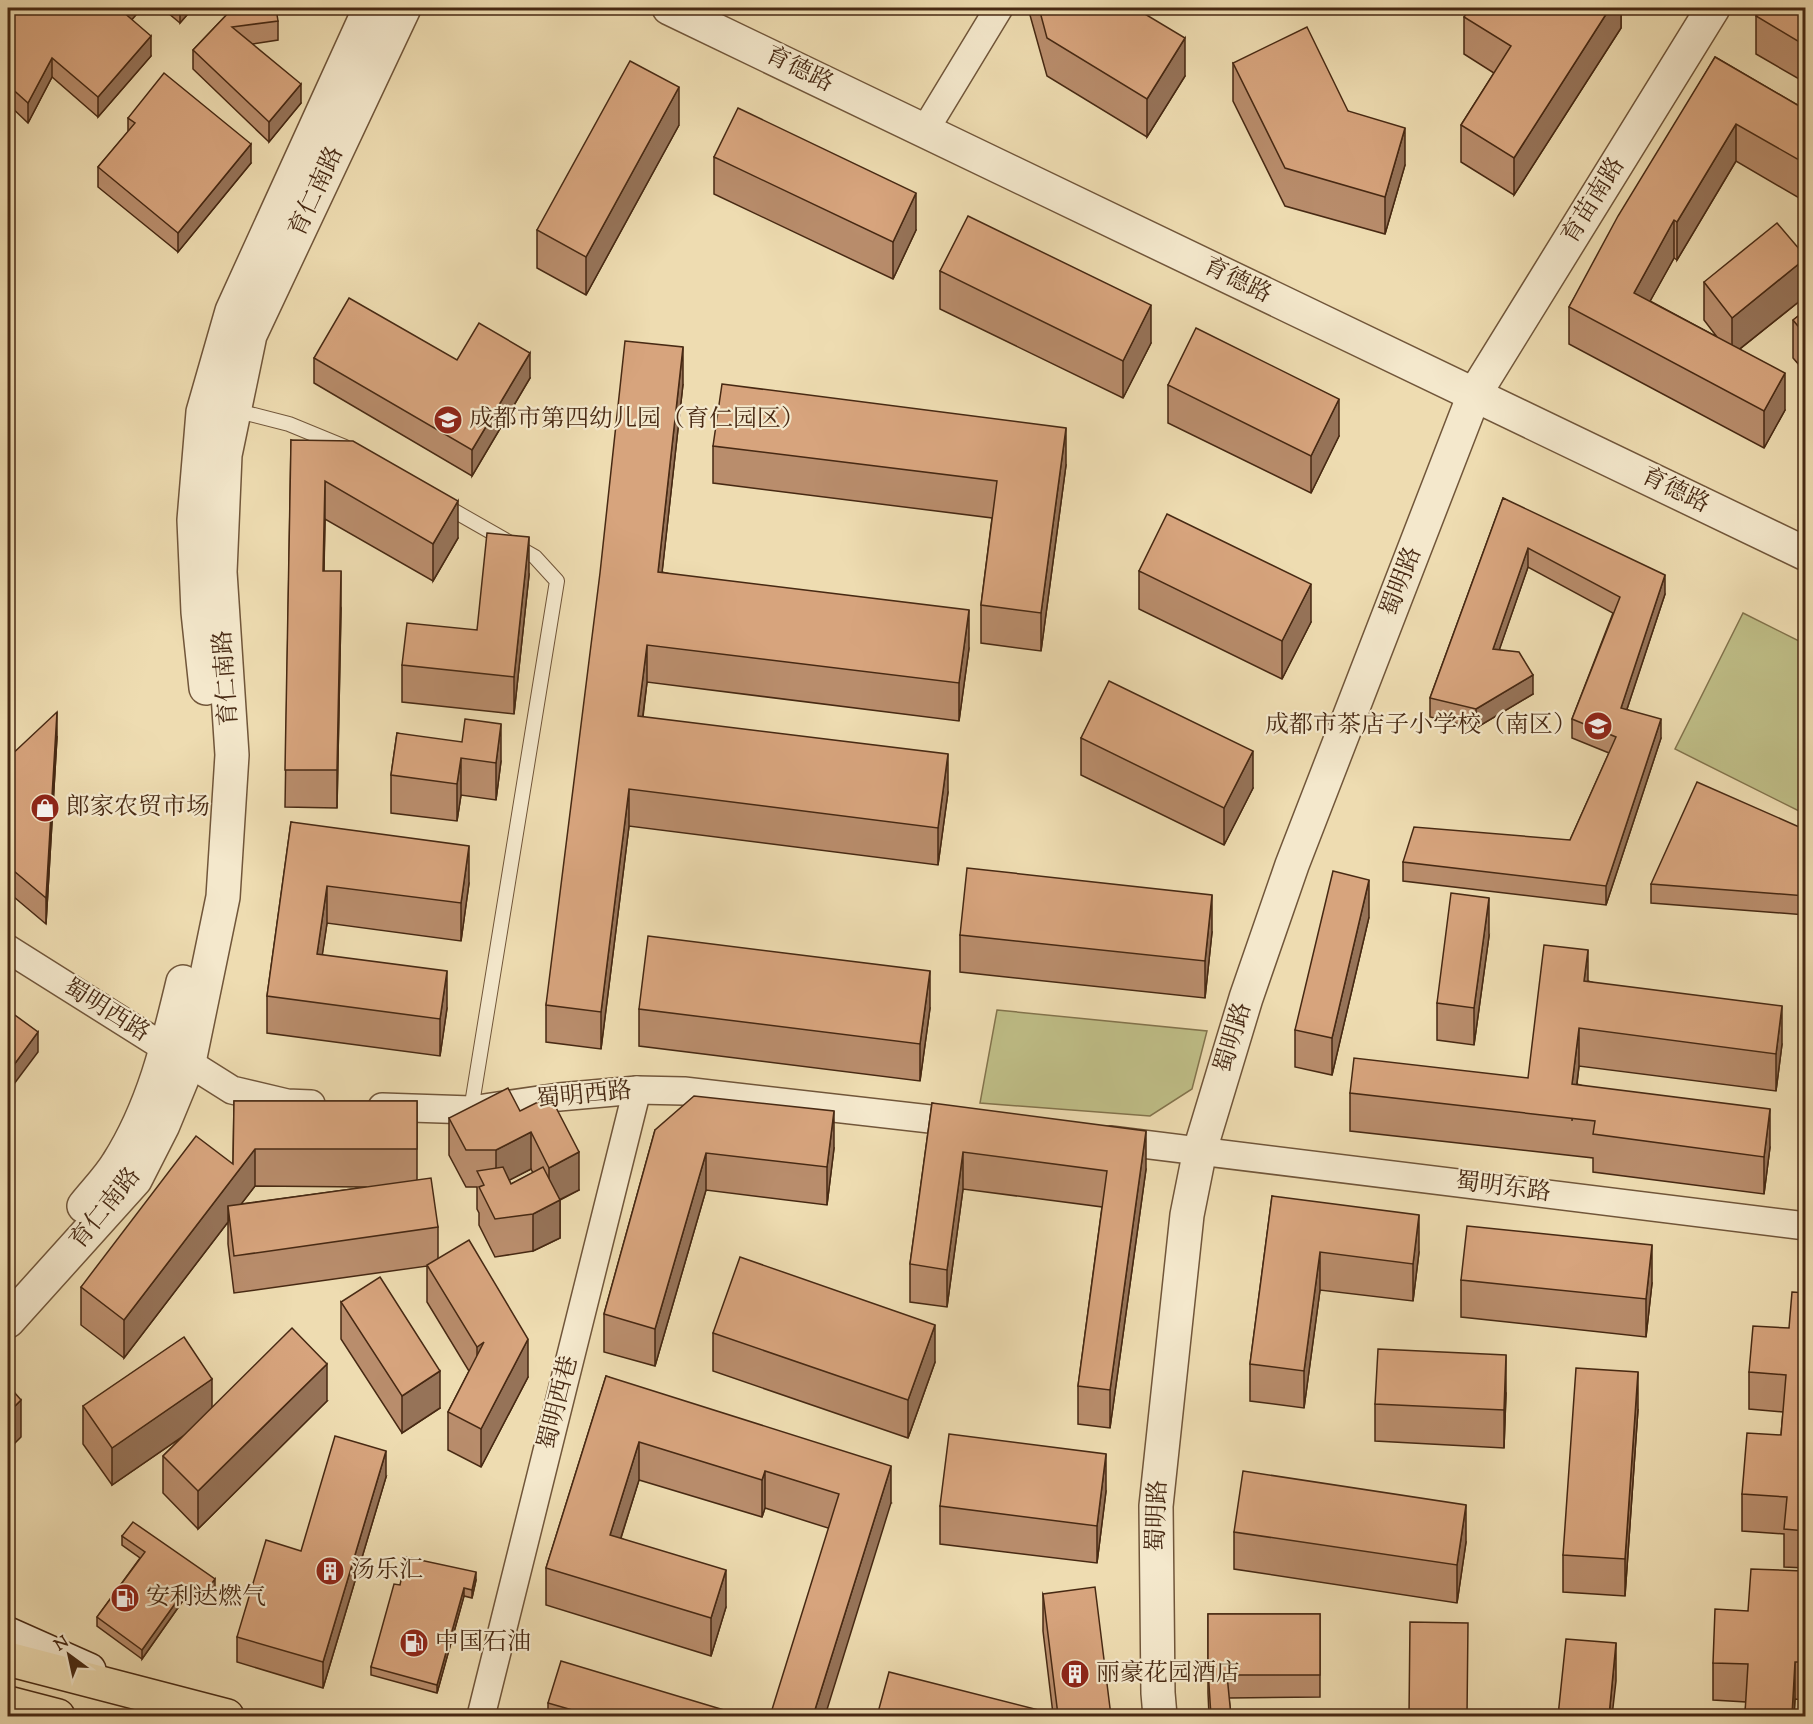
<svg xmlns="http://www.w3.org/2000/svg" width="1813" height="1724" viewBox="0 0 1813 1724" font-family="'Sorts Mill Goudy','Noto Serif SC',serif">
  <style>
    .green { fill: #bfbe87; stroke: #83744d; stroke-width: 1.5 }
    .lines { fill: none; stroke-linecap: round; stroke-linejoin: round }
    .service-casing { stroke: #71563a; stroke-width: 16 }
    .minor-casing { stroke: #71563a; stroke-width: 30 }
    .tertiary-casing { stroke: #71563a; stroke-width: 36 }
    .secondary-casing { stroke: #472913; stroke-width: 36 }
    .trunk-casing { stroke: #472913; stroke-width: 36 }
    .service { stroke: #f4e8cc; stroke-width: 14 }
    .minor { stroke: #f4e8cc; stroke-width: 27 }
    .tertiary { stroke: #f4e8cc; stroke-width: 33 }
    .secondary { stroke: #f4e8cc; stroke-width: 33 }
    .trunk { stroke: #eedcb1; stroke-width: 33 }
    .wall { fill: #b98d6c; stroke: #472913; stroke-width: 1.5; fill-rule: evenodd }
    .shaded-wall { fill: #967358; stroke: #472913; stroke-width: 1.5 }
    .building { fill: #d7a47d; stroke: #472913; stroke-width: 1.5 }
    .labels { text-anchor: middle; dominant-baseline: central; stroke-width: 4.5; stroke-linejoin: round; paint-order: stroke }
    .street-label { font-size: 24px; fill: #472913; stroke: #f4e8cc }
    .poi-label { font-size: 24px; fill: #472913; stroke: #f4e8cc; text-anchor: start }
  </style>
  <rect width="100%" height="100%" fill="#eedcb1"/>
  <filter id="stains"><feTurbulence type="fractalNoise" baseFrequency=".00333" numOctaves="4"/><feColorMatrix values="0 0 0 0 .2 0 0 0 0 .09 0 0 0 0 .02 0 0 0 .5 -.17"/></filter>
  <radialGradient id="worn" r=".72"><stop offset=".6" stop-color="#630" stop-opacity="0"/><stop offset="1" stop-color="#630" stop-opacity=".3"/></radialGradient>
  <g class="green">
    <path d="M1743 613 1805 644V814L1675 749Z"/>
    <path d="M997 1010 1207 1031 1192 1089 1150 1116 980 1103Z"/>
  </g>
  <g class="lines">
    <g class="service-casing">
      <g id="service">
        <path d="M234 410 289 424 345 447"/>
        <path d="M442 504 535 557 557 581 471 1110"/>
      </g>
    </g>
    <g class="minor-casing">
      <g id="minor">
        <path d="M925 130 999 8"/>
        <path d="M8 949 232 1090 287 1103 311 1104"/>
        <path d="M382 1107 471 1110 559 1097 637 1090 684 1091 965 1123"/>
        <path d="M1110 1140 1806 1226"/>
        <path d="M481 1716 637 1090"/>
      </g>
    </g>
    <g class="tertiary-casing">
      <g id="tertiary">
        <path d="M669 8 1806 554"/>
        <path d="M206 688 198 612 194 520 203 412 232 311 370 8"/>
        <path d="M84 1206C95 1192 109 1178 118 1163 153 1108 168 1045 183 982"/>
        <path d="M8 1321 135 1180 163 1125 189 1062 223 897 232 755 220 572 225 455 250 335 404 8"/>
        <path d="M1160 1716 1158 1693 1156 1506 1187 1215 1200 1150 1246 998 1292 865 1474 395 1713 8"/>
      </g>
    </g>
    <g class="secondary-casing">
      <path id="secondary" d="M8 1634 89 1670"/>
    </g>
    <g class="trunk-casing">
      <g id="trunk">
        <path d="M8 1659 227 1716"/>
        <path d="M8 1703 58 1716"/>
      </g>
    </g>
    <use href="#service" class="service"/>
    <use href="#minor" class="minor"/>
    <use href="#tertiary" class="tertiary"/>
    <use href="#secondary" class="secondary"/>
    <use href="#trunk" class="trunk"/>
  </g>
  <g class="wall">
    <path d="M8 8H142L131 20 151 56 98 117 52 77 28 123 8 104Z"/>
    <path d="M162 8H193L180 23Z"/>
    <path d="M233 8 278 21V40L252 44 301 103 269 142 193 69V50Z"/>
    <path d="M1028 8H1135L1185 76 1147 137 1047 76Z"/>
    <path d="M1621 8V28L1514 195 1461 162V125L1494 73 1464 54V17Z"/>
    <path d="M1806 8V83L1756 54V16Z"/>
    <path d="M1715 57 1806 110V202L1736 161 1677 260 1674 258 1650 301 1717 337 1704 320V282L1806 257V296L1740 349 1785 410 1764 448 1569 344V307Z"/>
    <path d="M1233 63 1348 111 1405 165 1385 234 1285 206 1233 101Z"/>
    <path d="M128 118 251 163 178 252 98 187V167L128 132Z"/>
    <path d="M679 125 586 295 537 268V230Z"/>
    <path d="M714 157 916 230 893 279 714 194Z"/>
    <path d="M940 271 1151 343 1123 398 940 309Z"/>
    <path d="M1806 310V373L1793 358V320Z"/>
    <path d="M314 358 457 360 530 378 472 476 314 383Z"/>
    <path d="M683 384 662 572 969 648 959 721 647 682 643 717 948 792 938 865 629 826 601 1049 546 1042V1005Z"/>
    <path d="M1168 385 1339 436 1311 493 1168 423Z"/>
    <path d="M1806 423V473L1801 471V434Z"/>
    <path d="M291 440 458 538 433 581 325 519 324 571 341 608 337 808 285 807Z"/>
    <path d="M713 446 1066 465 1041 651 981 643V605L992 518 713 483Z"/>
    <path d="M1503 498 1665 594 1627 709 1661 738 1606 905 1403 881V862L1570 840 1609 753 1572 738V719L1613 613 1528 567 1499 650 1533 694 1476 728 1430 717V698Z"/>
    <path d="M1139 571 1311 622 1282 679 1139 609Z"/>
    <path d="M529 575 514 714 402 702V665L477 630Z"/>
    <path d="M397 733 501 761 496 800 461 795 457 821 391 813V775Z"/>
    <path d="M57 737 46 924 8 892V758Z"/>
    <path d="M1081 738 1253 788 1224 845 1081 775Z"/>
    <path d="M291 822 469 883 461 941 327 923 322 955 447 1008 440 1056 267 1033V996Z"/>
    <path d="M1806 830V915L1651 903V884Z"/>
    <path d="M1369 917 1332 1075 1295 1067V1030Z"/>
    <path d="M1212 932 1205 998 960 972V935Z"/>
    <path d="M1489 936 1474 1045 1437 1040V1003Z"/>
    <path d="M1588 981 1782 1044 1776 1091 1579 1066 1577 1084 1770 1147 1764 1194 1593 1172V1158L1350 1131V1093L1528 1078Z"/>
    <path d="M930 1008 920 1081 639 1046V1009Z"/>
    <path d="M234 1101H417V1180L438 1227V1259L528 1377 481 1467 448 1450V1412L469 1371 427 1302V1266L234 1293 228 1244V1222L124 1358 81 1325V1287L233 1164ZM255 1186 367 1187 241 1204Z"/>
    <path d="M932 1103 1146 1169 1110 1428 1078 1424V1386L1102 1207 963 1189 947 1307 910 1302V1264Z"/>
    <path d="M520 1111 579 1190 560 1200V1238L533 1251 495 1257 479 1225V1213L477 1209V1187H466L449 1155V1118ZM531 1169 533 1173 511 1184 509 1180Z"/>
    <path d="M655 1130 834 1148 827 1205 706 1190 655 1366 604 1352V1314Z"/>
    <path d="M1272 1196 1419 1252 1413 1301 1320 1290 1304 1408 1250 1401V1364Z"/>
    <path d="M1461 1280 1652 1283 1646 1337 1461 1317Z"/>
    <path d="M1806 1293V1568L1784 1567V1534L1742 1531V1494L1781 1435 1783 1412 1749 1409V1372L1789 1328Z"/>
    <path d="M341 1302 440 1408 402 1433 341 1339Z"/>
    <path d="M713 1333 935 1362 908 1438 713 1371Z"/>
    <path d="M606 1376 891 1503 828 1528 765 1508 762 1517 639 1480 621 1538 726 1607 711 1656 546 1605V1568Z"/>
    <path d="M1506 1393 1504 1448 1375 1441V1404Z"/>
    <path d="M327 1401 198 1529 163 1493V1456L182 1437 112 1485 83 1444V1406L212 1407Z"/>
    <path d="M1638 1409 1625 1596 1563 1592V1555Z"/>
    <path d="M386 1477 323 1688 237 1662V1637L301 1551Z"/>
    <path d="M1106 1491 1097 1563 940 1544V1506Z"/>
    <path d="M1234 1532 1466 1542 1457 1603 1234 1569Z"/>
    <path d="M122 1536 215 1588 204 1603 189 1592 142 1659 97 1626V1617L140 1558 122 1545Z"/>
    <path d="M476 1580 472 1598 464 1596 437 1693 371 1675V1667L400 1585Z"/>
    <path d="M1043 1594 1111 1716H877L1053 1714 1043 1631Z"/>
    <path d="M1803 1609V1618H1806V1700L1795 1699 1794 1716H1745L1746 1702 1713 1700V1663L1748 1611Z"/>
    <path d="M1208 1614H1320V1697L1229 1698 1231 1716H1209L1208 1693Z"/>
    <path d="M548 1703 744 1716H548Z"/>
  </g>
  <g class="shaded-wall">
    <path d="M125 8H142L122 31V11Z"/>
    <path d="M180 8H193L180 23Z"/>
    <path d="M1610 8H1621V28L1514 195V158Z"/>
    <path d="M151 36V56L98 117V97Z"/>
    <path d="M1185 38V76L1147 137V99Z"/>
    <path d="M52 58V77L28 123V103Z"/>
    <path d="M301 84V103L269 142V122Z"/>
    <path d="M679 87V125L586 295V257Z"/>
    <path d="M1736 124V161L1677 260V222Z"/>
    <path d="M1405 128V165L1385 234V197Z"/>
    <path d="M251 144V163L178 252V233Z"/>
    <path d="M916 193V230L893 279V242Z"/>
    <path d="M1674 220V258L1634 330V293Z"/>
    <path d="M1806 258V296L1732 355V318Z"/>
    <path d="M1151 305V343L1123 398V361Z"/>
    <path d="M683 347V384L658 609V572Z"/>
    <path d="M530 353V378L472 476V450Z"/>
    <path d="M1785 373V410L1764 448V411Z"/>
    <path d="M1339 399V436L1311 493V456Z"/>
    <path d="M1066 428V465L1041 651V613Z"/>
    <path d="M325 481V519L323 608V571Z"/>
    <path d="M458 501V538L433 581V544Z"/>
    <path d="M529 537V575L514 714V677Z"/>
    <path d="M1528 548V567L1493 668V649Z"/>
    <path d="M341 571V608L337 808V770Z"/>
    <path d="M1665 575V594L1621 727V708Z"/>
    <path d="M1311 584V622L1282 679V641Z"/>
    <path d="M969 610V648L959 721V683Z"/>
    <path d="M647 645V682L638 753V716Z"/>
    <path d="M1533 675V694L1476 728V709Z"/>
    <path d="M57 712V737L46 924V898Z"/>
    <path d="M1661 719V738L1606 905V886Z"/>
    <path d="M501 724V761L496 800V763Z"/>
    <path d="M1253 751V788L1224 845V808Z"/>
    <path d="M948 754V792L938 865V828Z"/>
    <path d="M461 758V795L457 821V784Z"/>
    <path d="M629 789V826L601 1049V1012Z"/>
    <path d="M469 846V883L461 941V903Z"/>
    <path d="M1369 880V917L1332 1075V1038Z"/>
    <path d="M327 886V923L317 991V954Z"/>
    <path d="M1212 895V932L1205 998V961Z"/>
    <path d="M1489 898V936L1474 1045V1008Z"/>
    <path d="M1588 950V987L1584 981Z"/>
    <path d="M447 971V1008L440 1056V1019Z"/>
    <path d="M930 971V1008L920 1081V1044Z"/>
    <path d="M1782 1006V1044L1776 1091V1054Z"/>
    <path d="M1579 1028V1066L1572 1121V1084Z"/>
    <path d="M38 1032V1052L8 1092V1073Z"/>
    <path d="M1770 1109V1147L1764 1194V1157Z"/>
    <path d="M834 1111V1148L827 1205V1167Z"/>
    <path d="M1146 1131V1169L1110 1428V1390Z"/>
    <path d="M531 1132V1169L496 1187V1150Z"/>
    <path d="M255 1149V1186L229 1220 228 1206V1222L124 1358V1320Z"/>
    <path d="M579 1152V1190L549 1205V1168Z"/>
    <path d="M963 1152V1189L947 1307V1270Z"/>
    <path d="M706 1153V1190L655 1366V1329Z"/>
    <path d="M560 1200V1238L533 1251V1214Z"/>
    <path d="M1419 1215V1252L1413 1301V1264Z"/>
    <path d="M1652 1245V1283L1646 1337V1299Z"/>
    <path d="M1320 1252V1290L1304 1408V1371Z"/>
    <path d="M935 1325V1362L908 1438V1400Z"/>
    <path d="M528 1339V1377L481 1467V1429Z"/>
    <path d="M484 1342 477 1384V1347Z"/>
    <path d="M1506 1355V1393L1504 1448V1410Z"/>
    <path d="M327 1364V1401L198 1529V1491Z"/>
    <path d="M440 1371V1408L402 1433V1396Z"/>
    <path d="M1638 1372V1409L1625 1596V1559Z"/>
    <path d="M212 1379V1416L112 1485V1448Z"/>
    <path d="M21 1400V1437L8 1450V1413Z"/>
    <path d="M639 1442V1480L610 1572V1535Z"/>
    <path d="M386 1451V1477L323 1688V1662Z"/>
    <path d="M1106 1454V1491L1097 1563V1526Z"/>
    <path d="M891 1466V1503L825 1716H813Z"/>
    <path d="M765 1471V1508L762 1517V1480Z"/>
    <path d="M1466 1505V1542L1457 1603V1565Z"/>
    <path d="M726 1570V1607L711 1656V1618Z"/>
    <path d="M1803 1571V1609L1801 1655V1618Z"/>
    <path d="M476 1572V1580L472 1598V1590Z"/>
    <path d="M215 1579V1588L204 1603V1594Z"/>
    <path d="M189 1584V1592L142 1659V1650Z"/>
    <path d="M464 1588V1596L437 1693V1685Z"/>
    <path d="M1616 1643V1681L1612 1716H1609Z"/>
    <path d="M1795 1662V1699L1794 1716H1792Z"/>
  </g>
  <g class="building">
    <path d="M8 8H125L122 11 151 36 98 97 52 58 28 103 8 85Z"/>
    <path d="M233 8H276L278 21 232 27 301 84 269 122 193 50Z"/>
    <path d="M1039 8H1135L1185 38 1147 99 1047 38Z"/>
    <path d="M1470 8H1610L1514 158 1461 125 1511 46 1464 17Z"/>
    <path d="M1761 8H1806V46L1756 16Z"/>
    <path d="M1307 27 1348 111 1405 128 1385 197 1285 168 1233 63Z"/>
    <path d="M1715 57 1806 110V164L1736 124 1677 222 1674 220 1634 293 1785 373 1764 411 1569 307 1618 216Z"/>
    <path d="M630 61 679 87 586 257 537 230Z"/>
    <path d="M164 73 251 144 178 233 98 167 135 123 128 118Z"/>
    <path d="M738 108 916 193 893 242 714 157Z"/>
    <path d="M968 216 1151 305 1123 361 940 271Z"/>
    <path d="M1777 223 1806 257V258L1732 318 1704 282Z"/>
    <path d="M349 298 457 360 479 323 530 353 472 450 314 358Z"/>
    <path d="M1806 310V336L1793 320Z"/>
    <path d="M1196 328 1339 399 1311 456 1168 385Z"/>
    <path d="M625 341 683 347 658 572 969 610 959 683 647 645 638 716 948 754 938 828 629 789 601 1012 546 1005 600 573Z"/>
    <path d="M722 384 1066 428 1041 613 981 605 997 481 713 446Z"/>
    <path d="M1806 423V436L1801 434Z"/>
    <path d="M291 440 353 441 458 501 433 544 325 481 323 571H341L337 770H285Z"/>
    <path d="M1503 498 1665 575 1621 708 1661 719 1606 886 1403 862 1414 827 1570 840 1616 737 1572 719 1620 597 1528 548 1493 649 1519 652 1533 675 1476 709 1430 698Z"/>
    <path d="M1167 514 1311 584 1282 641 1139 571Z"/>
    <path d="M487 533 529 537 514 677 402 665 407 623 477 630Z"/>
    <path d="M1109 681 1253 751 1224 808 1081 738Z"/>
    <path d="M57 712 46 898 8 866V758Z"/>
    <path d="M465 719 501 724 496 763 461 758 457 784 391 775 397 733 462 742Z"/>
    <path d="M1697 782 1806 830V896L1651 884Z"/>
    <path d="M291 822 469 846 461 903 327 886 317 954 447 971 440 1019 267 996Z"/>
    <path d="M967 868 1212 895 1205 961 960 935Z"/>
    <path d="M1333 871 1369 880 1332 1038 1295 1030Z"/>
    <path d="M1451 893 1489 898 1474 1008 1437 1003Z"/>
    <path d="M648 936 930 971 920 1044 639 1009Z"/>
    <path d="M1544 945 1588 950 1584 981 1782 1006 1776 1054 1579 1028 1572 1084 1770 1109 1764 1157 1593 1134 1595 1121 1350 1093 1354 1058 1528 1078Z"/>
    <path d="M8 1010 38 1032 8 1073Z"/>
    <path d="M508 1088 520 1111 550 1096 579 1152 549 1168 531 1132 496 1150H466L449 1118Z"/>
    <path d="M694 1096 834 1111 827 1167 706 1153 655 1329 604 1314 655 1130Z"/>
    <path d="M234 1101H417V1149H255L124 1320 81 1287 196 1136 233 1164Z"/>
    <path d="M932 1103 1146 1131 1110 1390 1078 1386 1107 1171 963 1152 947 1270 910 1264Z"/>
    <path d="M503 1167 511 1184 543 1167 560 1200 533 1214 495 1219 479 1187 484 1185 477 1171Z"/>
    <path d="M431 1178 438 1227 234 1256 228 1206Z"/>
    <path d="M1272 1196 1419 1215 1413 1264 1320 1252 1304 1371 1250 1364Z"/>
    <path d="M1467 1226 1652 1245 1646 1299 1461 1280Z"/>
    <path d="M469 1240 528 1339 481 1429 448 1412 484 1342 477 1347 427 1265Z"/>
    <path d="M740 1257 935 1325 908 1400 713 1333Z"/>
    <path d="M380 1277 440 1371 402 1396 341 1302Z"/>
    <path d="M1792 1292 1806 1293V1531L1784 1529 1787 1497 1742 1494 1747 1433 1781 1435 1786 1375 1749 1372 1753 1326 1789 1328Z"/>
    <path d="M292 1328 327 1364 198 1491 163 1456Z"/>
    <path d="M184 1337 212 1379 112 1448 83 1406Z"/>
    <path d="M1378 1349 1506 1355 1504 1410 1375 1404Z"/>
    <path d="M1576 1368 1638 1372 1625 1559 1563 1555Z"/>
    <path d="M606 1376 891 1466 813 1716H770L839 1494 765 1471 762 1480 639 1442 610 1535 726 1570 711 1618 546 1568Z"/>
    <path d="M8 1385 21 1400 8 1413Z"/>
    <path d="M949 1434 1106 1454 1097 1526 940 1506Z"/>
    <path d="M335 1436 386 1451 323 1662 237 1637 266 1540 301 1551Z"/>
    <path d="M1243 1471 1466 1505 1457 1565 1234 1532Z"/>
    <path d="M133 1522 215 1579 204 1594 189 1584 142 1650 97 1617 145 1552 122 1536Z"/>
    <path d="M406 1557 476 1572 472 1590 464 1588 437 1685 371 1667 394 1584 400 1585Z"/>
    <path d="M1751 1569 1803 1571 1801 1618H1806V1662H1795L1792 1715 1745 1713 1748 1664 1713 1663 1715 1609 1748 1611Z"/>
    <path d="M1095 1587 1111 1716H877L889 1672 1058 1715 1043 1594Z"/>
    <path d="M1208 1614H1320V1675H1227L1231 1716H1211L1208 1670Z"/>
    <path d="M1410 1622 1468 1623 1467 1716H1409Z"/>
    <path d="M1566 1639 1616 1643 1609 1716H1558Z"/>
    <path d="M561 1661 744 1716H593L548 1703Z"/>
  </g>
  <defs>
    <g id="school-disc" transform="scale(1.5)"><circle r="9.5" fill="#8f2418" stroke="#f4e8cc"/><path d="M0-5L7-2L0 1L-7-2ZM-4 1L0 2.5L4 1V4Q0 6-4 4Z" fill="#fff"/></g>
    <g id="shop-disc" transform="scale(1.5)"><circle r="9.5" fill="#8f2418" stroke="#f4e8cc"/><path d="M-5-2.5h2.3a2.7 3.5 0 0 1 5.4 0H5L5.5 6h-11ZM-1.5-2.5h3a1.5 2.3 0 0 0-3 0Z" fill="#fff"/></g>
    <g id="building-disc" transform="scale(1.5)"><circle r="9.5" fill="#8f2418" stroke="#f4e8cc"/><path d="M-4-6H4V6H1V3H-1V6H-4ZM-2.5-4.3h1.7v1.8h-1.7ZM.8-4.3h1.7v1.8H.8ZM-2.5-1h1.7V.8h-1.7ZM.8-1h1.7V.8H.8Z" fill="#fff"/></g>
    <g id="fuel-disc" transform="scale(1.5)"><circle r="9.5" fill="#8f2418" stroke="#f4e8cc"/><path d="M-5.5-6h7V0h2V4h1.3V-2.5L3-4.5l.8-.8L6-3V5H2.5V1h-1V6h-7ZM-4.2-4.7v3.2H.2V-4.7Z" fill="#fff"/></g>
  </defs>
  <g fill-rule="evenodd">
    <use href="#school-disc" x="448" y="420"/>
    <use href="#school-disc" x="1598" y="726"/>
    <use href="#shop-disc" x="45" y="808"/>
    <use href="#building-disc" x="330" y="1571"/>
    <use href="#fuel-disc" x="125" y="1598"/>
    <use href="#fuel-disc" x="414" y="1643"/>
    <use href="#building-disc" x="1075" y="1674"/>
  </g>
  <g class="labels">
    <g class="street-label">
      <text transform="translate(799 70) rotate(26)">育德路</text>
      <text transform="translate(317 192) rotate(-65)">育仁南路</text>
      <text transform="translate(1594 201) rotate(-58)">育苗南路</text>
      <text transform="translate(1237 281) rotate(26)">育德路</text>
      <text transform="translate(1675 491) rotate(26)">育德路</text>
      <text transform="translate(1402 582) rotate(-69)">蜀明路</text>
      <text transform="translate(227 678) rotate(-94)">育仁南路</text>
      <text transform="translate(106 1011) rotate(32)">蜀明西路</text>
      <text transform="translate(1234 1038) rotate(-73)">蜀明路</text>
      <text transform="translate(584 1096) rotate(-6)">蜀明西路</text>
      <text transform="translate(1503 1188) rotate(7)">蜀明东路</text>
      <text transform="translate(106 1209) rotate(-51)">育仁南路</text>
      <text transform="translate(559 1403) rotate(-76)">蜀明西巷</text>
      <text transform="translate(1158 1516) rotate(-88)">蜀明路</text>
    </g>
    <g class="poi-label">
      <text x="469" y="420">成都市第四幼儿园（育仁园区）</text>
      <text x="1577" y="726" text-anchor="end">成都市茶店子小学校（南区）</text>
      <text x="66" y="808">郎家农贸市场</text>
      <text x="351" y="1571">汤乐汇</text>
      <text x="146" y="1598">安利达燃气</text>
      <text x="435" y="1643">中国石油</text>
      <text x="1096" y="1674">丽豪花园酒店</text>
    </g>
  </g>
  <rect width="1813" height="1724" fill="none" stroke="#eedcb1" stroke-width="30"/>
  <rect x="9" y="9" width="1795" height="1706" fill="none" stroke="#472913" stroke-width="3"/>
  <rect x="15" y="15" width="1783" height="1694" fill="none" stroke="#472913" stroke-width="1.5"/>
  <g transform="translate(69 1655) rotate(327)" stroke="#f4e8cc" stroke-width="4.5" paint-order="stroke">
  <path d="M0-4.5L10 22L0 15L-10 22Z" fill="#472913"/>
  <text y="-9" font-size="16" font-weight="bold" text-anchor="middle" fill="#472913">N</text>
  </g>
  <rect width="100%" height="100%" filter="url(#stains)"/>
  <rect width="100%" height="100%" fill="url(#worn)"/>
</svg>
